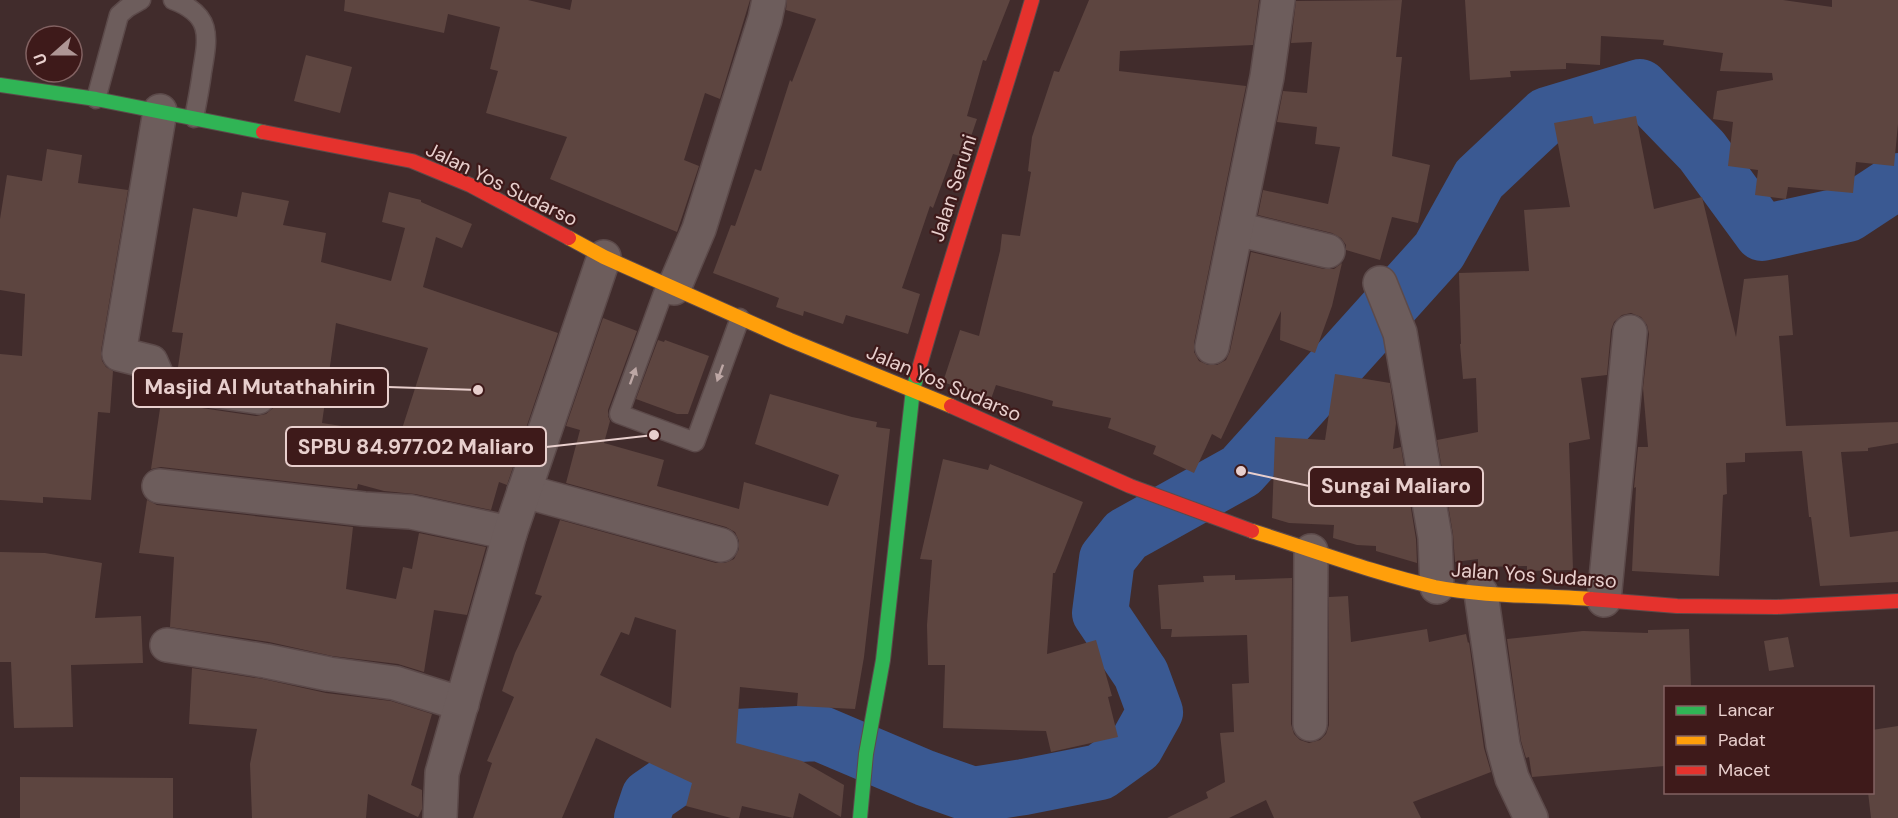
<svg xmlns="http://www.w3.org/2000/svg" width="1898" height="818" viewBox="0 0 1898 818" font-family="'DM Sans',sans-serif">
  <style>
    .lines { fill: none; stroke-linecap: round; stroke-linejoin: round }
    .river { stroke: #3a5992; stroke-width: 56 }
    .building { fill: #5d4540; fill-rule: evenodd }
    .lane-casing { stroke: #5c4a4a; stroke-width: 21 }
    .street-casing { stroke: #5c4a4a; stroke-width: 36 }
    .fast-casing { stroke: #5c4a4a; stroke-width: 16 }
    .slow-casing { stroke: #5c4a4a; stroke-width: 16 }
    .jam-casing { stroke: #5c4a4a; stroke-width: 16 }
    .lane { stroke: #6d5d5c; stroke-width: 18 }
    .street { stroke: #6d5d5c; stroke-width: 33 }
    .fast { stroke: #30b455; stroke-width: 14 }
    .slow { stroke: #ff9f0a; stroke-width: 14 }
    .jam { stroke: #e5322d; stroke-width: 14 }
    .oneway { fill: #bda7a5 }
    .labels { text-anchor: middle; dominant-baseline: central; stroke-width: 4.5; stroke-linejoin: round; paint-order: stroke }
    .street-label { font-size: 20px; fill: #e8cfcd; stroke: #3e1a1a }
    .leader { fill: none; stroke: #e8cfcd; stroke-width: 2 }
    .callout-dot { fill: #e8cfcd; stroke: #3e1a1a; stroke-width: 2 }
    .callout { fill: #3e1a1a; stroke: #e8cfcd; stroke-width: 2 }
    .callout-label { font-size: 21px; text-anchor: middle; font-weight: bold; fill: #e8cfcd }
  </style>
  <rect width="100%" height="100%" fill="#412c2c"/>
  <g class="lines">
    <path class="river" d="M642 818 649 797 736 737 819 733 925 778 973 795 1024 787 1100 772 1136 746 1155 712 1141 674 1100 613 1107 559 1126 535 1241 471 1439 251 1479 179 1547 115 1640 87 1702 151 1762 233 1848 214 1898 181"/>
  </g>
  <g class="building">
    <path d="M345 0H528L570 10 572 0H750L720 99 705 93 684 160 699 166 677 232 550 179 567 137 486 113 498 71 490 69 500 27 448 14 444 33 344 11Z"/>
    <path d="M787 0H1010L986 61 983 60 967 116 977 119 964 157 953 154 933 208 930 206 902 288 920 294 908 334 846 315 843 324 804 311 803 316 776 307 779 298 713 273 731 225 735 226 755 169 761 171 790 80 792 82 816 19 786 10Z"/>
    <path d="M1089 0H1259L1253 45 1120 51 1119 71 1246 86 1194 343V352L1199 361 1208 365H1217L1226 360 1230 351 1251 252 1324 269H1334L1342 263 1332 306 1315 353 1280 340 1281 311 1221 439 1212 434 1194 473 1153 454 1156 446 1108 428 1111 418 1052 406 1053 401 996 385 991 399 943 382 960 330 979 336 1000 251 1002 234 1020 236 1031 172 1028 171 1032 137 1054 71 1059 72Z"/>
    <path d="M1402 0 1396 57H1402L1392 156 1430 165 1418 223 1392 217 1380 260 1346 250V245L1341 238 1332 233 1258 215 1263 190 1328 204 1340 147 1315 144 1317 127 1277 122 1283 91 1307 93 1312 42 1291 43 1296 1Z"/>
    <path d="M1465 0H1783L1832 7V0H1898V124L1894 166 1856 162 1853 193 1788 187 1786 199 1755 195 1758 170 1728 166 1733 122 1713 119 1717 91 1773 80 1772 73 1720 71 1723 53 1663 45 1664 40 1601 36 1600 65 1566 63V69L1510 71 1511 77 1470 80Z"/>
    <path d="M306 55 352 67 340 113 294 101Z"/>
    <path d="M1592 116 1594 124 1636 116 1654 209 1702 197 1736 337 1744 279 1788 275 1793 335 1779 336 1786 426 1898 422V443L1868 448V451L1841 452 1850 537 1898 531V582L1820 586 1811 517H1809L1802 451 1745 453V462L1726 463 1727 494 1723 495 1719 576 1632 571 1636 487 1634 488 1638 447H1648L1643 388 1649 334 1647 325 1641 317 1631 313 1622 315 1614 322 1611 330 1607 375 1581 378 1590 439 1569 443 1573 570 1527 571V566L1478 567V559L1455 562 1453 534 1437 440 1478 432 1476 378 1463 379 1460 344H1461L1459 273 1529 271 1524 210 1570 207 1554 123Z"/>
    <path d="M47 149 82 155 78 183 128 190 101 351 102 361 106 367 113 371 110 413 98 412 91 500 43 497V503L0 500V354L22 356 25 294 0 290V219L7 175 42 181Z"/>
    <path d="M242 192 289 201 283 225 326 233 321 262 391 281 405 228 382 222 389 192 421 200V202L472 224 462 248 436 237 423 287 558 333 507 485 499 482 491 510 415 494 384 491 358 484 357 489 161 467 151 469 161 402 256 416 266 414 273 408 276 400 275 390 269 382 261 379 178 367 183 333 172 332 193 208 237 217ZM336 323 428 348 400 435 322 423Z"/>
    <path d="M603 318 637 331 608 410V416L610 421 604 443 664 460 657 486 739 509 744 482 828 506 839 475 755 444 770 394 852 417 877 422 876 427 890 429 864 657 855 709 797 706 798 693 740 687 736 743 802 761 844 785 841 817 799 793 793 818 742 806 739 818H731L686 806 692 783 596 738 562 818H473L492 763 487 761 514 697 502 691 515 653 542 596 535 594 560 520 716 563H725L734 559 739 549V541L735 532 726 527 566 483 580 430 566 426ZM635 617 676 630 671 708 600 675 621 632 629 635Z"/>
    <path d="M658 340 664 342 665 340 709 356 688 414H677L636 399Z"/>
    <path d="M1335 374 1390 383 1396 423 1393 449 1401 447 1416 539 1417 563 1376 551V546L1357 545 1333 538 1334 525 1289 523 1272 518 1275 437 1325 440Z"/>
    <path d="M943 459 988 470 990 464 1083 502 1055 573H1053L1047 654 1096 640 1112 696 1108 697 1118 737 1051 752 1046 731 943 728 945 665H928L927 625 932 560 920 559Z"/>
    <path d="M147 500 157 505 353 527 346 589 396 599 403 567 412 569 419 533 486 547 467 615 434 610 424 672 398 664 332 656 269 642 170 627 174 557 139 553Z"/>
    <path d="M0 552 45 553 102 563 95 618 141 616 143 663 71 665 73 727 14 728 11 662H0Z"/>
    <path d="M1235 575V580L1292 578 1291 724 1294 734 1300 740 1309 743 1320 740 1326 734 1329 725V597L1348 596 1351 642 1427 629 1429 642 1466 634 1468 643 1469 642 1484 748 1491 772 1413 802 1421 818H1274L1266 800 1229 818H1167L1208 798 1206 792 1225 782 1220 733 1234 732 1232 684 1249 683 1247 635 1171 637 1172 629H1161L1158 585 1204 582 1203 576Z"/>
    <path d="M1689 629 1691 687H1665V766L1532 777 1529 757 1526 758 1521 741 1507 639 1583 631 1648 633V630Z"/>
    <path d="M1788 637 1794 667 1769 671 1764 641Z"/>
    <path d="M192 668 263 679 326 693 391 701 432 714 411 785 422 790V809L418 817 368 794 366 818H252L250 764 257 729 189 724Z"/>
    <path d="M1898 726V818H1871L1868 792H1872V730Z"/>
    <path d="M20 777 173 778V818H20Z"/>
  </g>
  <g class="lines">
    <g class="lane-casing">
      <g id="lane">
        <path d="M173 0C213 15 208 37 202 72 200 88 197 103 194 118"/>
        <path d="M96 99 119 15 127 8 141 0"/>
        <path d="M666 285 619 414 695 442 740 318"/>
      </g>
    </g>
    <g class="street-casing">
      <g id="street">
        <path d="M160 111 119 354 151 362 160 383 258 397"/>
        <path d="M1237 229 1328 251"/>
        <path d="M1380 283 1400 333 1435 537 1437 587"/>
        <path d="M674 288 699 229 765 19 769 0"/>
        <path d="M1212 347 1267 77 1278 0"/>
        <path d="M159 486 364 509 411 512 510 533"/>
        <path d="M524 491 721 545"/>
        <path d="M1481 593 1503 745 1512 778 1531 818"/>
        <path d="M1604 600 1630 332"/>
        <path d="M167 645 266 661 329 674 395 683 462 704"/>
        <path d="M1310 724 1311 551"/>
        <path d="M440 818 442 773 510 533 604 257"/>
      </g>
    </g>
    <g class="fast-casing">
      <g id="fast">
        <path d="M0 85 96 99 263 132"/>
        <path d="M860 818 866 754 883 660 913 389 917 376"/>
      </g>
    </g>
    <g class="slow-casing">
      <g id="slow">
        <path d="M569 238 604 257 790 340 951 406"/>
        <path d="M1252 531C1313 550 1373 573 1435 587 1486 597 1539 595 1590 599"/>
      </g>
    </g>
    <g class="jam-casing">
      <g id="jam">
        <path d="M263 132 412 161 470 185 569 238"/>
        <path d="M917 376C952 250 995 126 1032 0"/>
        <path d="M951 406 1130 486 1252 531"/>
        <path d="M1590 599 1677 606 1777 607 1898 601"/>
      </g>
    </g>
    <use href="#lane" class="lane"/>
    <use href="#street" class="street"/>
    <use href="#fast" class="fast"/>
    <use href="#slow" class="slow"/>
    <use href="#jam" class="jam"/>
  </g>
  <defs><path id="oneway-solid" d="M-6-.8H1V-3.2L6.5 0L1 3.2V.8H-6Z" transform="scale(1.5)"/></defs>
  <g class="oneway">
    <use href="#oneway-solid" transform="translate(720 373) rotate(110)"/>
    <use href="#oneway-solid" transform="translate(633 376) rotate(-70)"/>
  </g>
  <g class="labels">
    <g class="street-label">
      <text transform="translate(502 184) rotate(26)">Jalan Yos Sudarso</text>
      <text transform="translate(953 188) rotate(-72)">Jalan Seruni</text>
      <text transform="translate(944 383) rotate(23)">Jalan Yos Sudarso</text>
      <text transform="translate(1534 575) rotate(4)">Jalan Yos Sudarso</text>
    </g>
  </g>
  <path class="leader" d="M478 390L388 387M654 435L546 447M1241 471L1309 486"/>
  <g class="callout-dot">
    <circle cx="478" cy="390" r="6"/>
    <circle cx="654" cy="435" r="6"/>
    <circle cx="1241" cy="471" r="6"/>
  </g>
  <g class="callout">
    <rect x="133" y="368" width="255" height="39" rx="6"/>
    <rect x="286" y="427" width="260" height="39" rx="6"/>
    <rect x="1309" y="467" width="174" height="39" rx="6"/>
  </g>
  <g class="callout-label">
    <text x="260" y="394">Masjid Al Mutathahirin</text>
    <text x="416" y="454">SPBU 84.977.02 Maliaro</text>
    <text x="1396" y="493">Sungai Maliaro</text>
  </g>
  <rect x="1664" y="686" width="210" height="108" fill="#3e1a1a" stroke="#826262" stroke-width="1.5"/>
  <rect x="1676" y="706" width="30" height="9" fill="#30b455" stroke="#826262" stroke-width="1.5"/>
  <text x="1718" y="716" font-size="18" fill="#e8cfcd">Lancar</text>
  <rect x="1676" y="736" width="30" height="9" fill="#ff9f0a" stroke="#826262" stroke-width="1.5"/>
  <text x="1718" y="746" font-size="18" fill="#e8cfcd">Padat</text>
  <rect x="1676" y="766" width="30" height="9" fill="#e5322d" stroke="#826262" stroke-width="1.5"/>
  <text x="1718" y="776" font-size="18" fill="#e8cfcd">Macet</text>
  <g transform="translate(54 54) rotate(249)"><circle r="28" fill="#3e1a1a" stroke="#826262" stroke-width="1.5"/>
  <path d="M0-4.5L10 22L0 15L-10 22Z" fill="#ae9695"/>
  <text y="-9" font-size="16" font-weight="bold" text-anchor="middle" fill="#e8cfcd">U</text>
  </g>
</svg>
